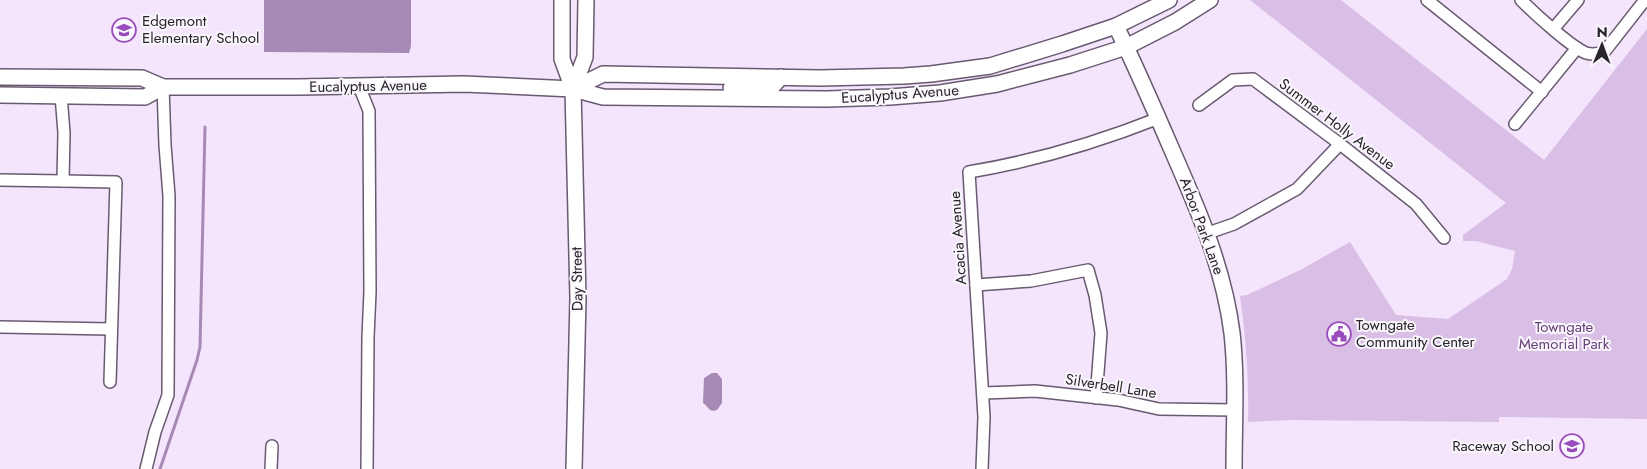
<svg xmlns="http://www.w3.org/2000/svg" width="1647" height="469" viewBox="0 0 1647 469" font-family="Jost,sans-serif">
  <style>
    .green { fill: #d9bee6 }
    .water { fill: #a789b5 }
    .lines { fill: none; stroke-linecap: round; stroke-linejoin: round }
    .stream { stroke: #a789b5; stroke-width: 3 }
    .street-casing { stroke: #685a6f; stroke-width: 14 }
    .secondary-casing { stroke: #685a6f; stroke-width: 18 }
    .street { stroke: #fff; stroke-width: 11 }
    .secondary { stroke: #fff; stroke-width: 15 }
    .labels { text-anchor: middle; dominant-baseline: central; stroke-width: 4; stroke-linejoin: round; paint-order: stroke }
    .poi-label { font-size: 15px; fill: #29232b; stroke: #faf7fc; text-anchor: start }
    .street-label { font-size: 15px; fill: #29232b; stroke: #faf7fc }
    .park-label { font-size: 15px; fill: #673f78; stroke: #faf7fc }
  </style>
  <rect width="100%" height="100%" fill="#f4e4fc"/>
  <path class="green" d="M1250 0H1341L1544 160 1647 29V419L1499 417V422L1289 420 1248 422C1249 379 1246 338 1240 296L1247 295 1302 269 1350 242 1396 315 1448 319 1507 279 1512 269 1515 251 1476 241H1463V235L1506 203Z"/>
  <g class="water">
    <path d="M264 0H411V46L409 53 264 52Z"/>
    <path d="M712 373H717L722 379V403L717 410C709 413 709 407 703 403L704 378Z"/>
  </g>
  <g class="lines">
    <path class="stream" d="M160 469 197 360 200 347 205 127"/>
    <g class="street-casing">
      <g id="street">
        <path d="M1427 0 1542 92"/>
        <path d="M1521 0C1534 13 1571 47 1586 53 1593 55 1599 54 1605 51L1645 0"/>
        <path d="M1554 28 1578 0"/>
        <path d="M359 86 369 111 370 292 368 337 367 469"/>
        <path d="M1199 105 1233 80 1253 79 1340 144 1416 204 1444 238"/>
        <path d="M1515 124 1577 48"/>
        <path d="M0 180 63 181 64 133 61 95"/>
        <path d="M63 181 116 182 110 382"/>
        <path d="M1208 233 1234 224 1297 189 1340 144"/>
        <path d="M976 285 1031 281 1088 270 1095 295 1101 333 1096 398"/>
        <path d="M0 327 111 329"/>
        <path d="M983 393 1035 391 1118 400 1159 409 1235 410"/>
        <path d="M146 469 155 432 168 395 169 196 165 145 163 87"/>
        <path d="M271 469 272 446"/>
        <path d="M982 469 984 417 969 172C1035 161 1096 143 1159 118"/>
      </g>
    </g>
    <g class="secondary-casing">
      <g id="secondary">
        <path d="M562 0V59L573 89 578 298 574 469"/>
        <path d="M1116 26C1137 69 1156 113 1175 157 1200 214 1224 270 1232 333 1237 378 1234 424 1234 469"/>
        <path d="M0 77 142 78 163 87H299L464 84 573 89 603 97 827 99 890 97 940 93 997 84 1070 65 1126 47 1175 22 1210 0"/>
        <path d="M731 88H771L781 77"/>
        <path d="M573 89 603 74 820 78 904 76 931 74 990 66 1062 44 1116 26 1169 0"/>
        <path d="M573 89 585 57 586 0"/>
        <path d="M0 95 145 97 163 87"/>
      </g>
    </g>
    <use href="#street" class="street"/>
    <use href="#secondary" class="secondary"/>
  </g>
  <defs>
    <g id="school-ring" transform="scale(1.25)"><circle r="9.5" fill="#faf7fc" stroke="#9b4cbc" stroke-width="1.5"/><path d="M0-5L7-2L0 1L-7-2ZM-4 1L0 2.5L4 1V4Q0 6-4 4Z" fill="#9b4cbc"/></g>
    <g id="civic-ring" transform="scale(1.25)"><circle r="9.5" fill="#faf7fc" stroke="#9b4cbc" stroke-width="1.5"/><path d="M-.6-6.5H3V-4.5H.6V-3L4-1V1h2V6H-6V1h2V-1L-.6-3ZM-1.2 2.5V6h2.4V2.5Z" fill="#9b4cbc"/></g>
  </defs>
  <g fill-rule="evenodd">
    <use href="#school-ring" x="124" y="30"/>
    <use href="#civic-ring" x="1339" y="334"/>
    <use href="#school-ring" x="1572" y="446"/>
  </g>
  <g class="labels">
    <g class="poi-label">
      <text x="142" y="21">Edgemont<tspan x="142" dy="17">Elementary School</tspan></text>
      <text x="1356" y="325">Towngate<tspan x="1356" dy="17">Community Center</tspan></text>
      <text x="1554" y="446" text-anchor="end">Raceway School</text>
    </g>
    <g class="street-label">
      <text transform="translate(368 86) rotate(-1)">Eucalyptus Avenue</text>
      <text transform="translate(900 94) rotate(-4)">Eucalyptus Avenue</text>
      <text transform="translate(1337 124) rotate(37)">Summer Holly Avenue</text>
      <text transform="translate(1202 226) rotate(70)">Arbor Park Lane</text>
      <text transform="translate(958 238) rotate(-94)">Acacia Avenue</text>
      <text transform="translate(577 279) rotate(-91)">Day Street</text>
      <text transform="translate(1111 386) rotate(9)">Silverbell Lane</text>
    </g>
    <g class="park-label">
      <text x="1564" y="327">Towngate<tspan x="1564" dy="17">Memorial Park</tspan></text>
    </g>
  </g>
  <g transform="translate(1602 45) rotate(1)" stroke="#faf7fc" stroke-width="4" paint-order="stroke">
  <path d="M0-4L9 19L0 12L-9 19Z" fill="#29232b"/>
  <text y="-8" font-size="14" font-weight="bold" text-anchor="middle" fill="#29232b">N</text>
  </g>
</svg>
